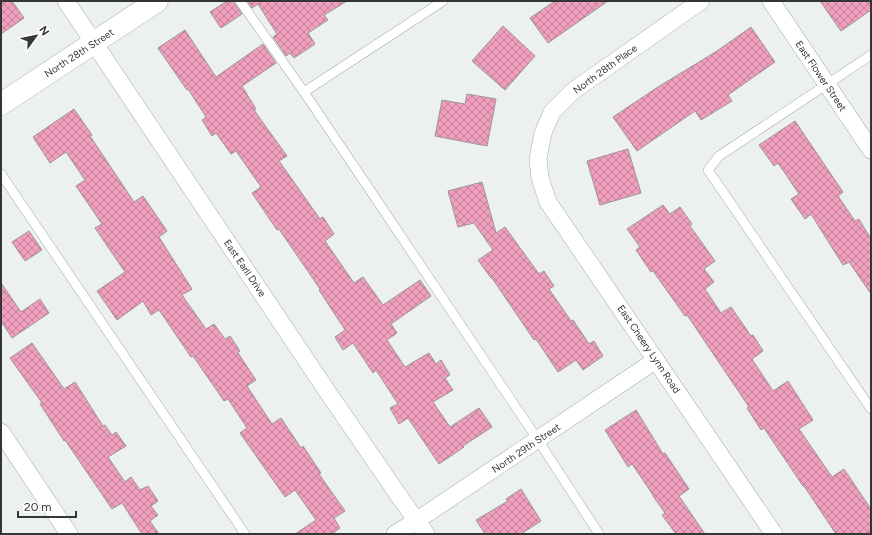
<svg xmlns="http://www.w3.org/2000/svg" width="872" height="535" viewBox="0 0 872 535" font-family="Figtree,sans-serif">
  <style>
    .building { fill: url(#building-cross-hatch); stroke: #9c9698 }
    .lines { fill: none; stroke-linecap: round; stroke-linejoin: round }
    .lane-casing { stroke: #a7aba8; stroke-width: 10 }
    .street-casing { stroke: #a7aba8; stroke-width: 18 }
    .secondary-casing { stroke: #a7aba8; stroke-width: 23 }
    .lane { stroke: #fff; stroke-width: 9 }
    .street { stroke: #fff; stroke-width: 17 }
    .secondary { stroke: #fff; stroke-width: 22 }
    .labels { text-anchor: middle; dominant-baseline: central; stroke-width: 3.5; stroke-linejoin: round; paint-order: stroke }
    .street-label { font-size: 10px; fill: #343635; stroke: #fff }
  </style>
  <defs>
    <pattern id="building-cross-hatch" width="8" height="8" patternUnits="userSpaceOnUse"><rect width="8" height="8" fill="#ef9ebd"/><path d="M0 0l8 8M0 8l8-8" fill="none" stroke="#c2829a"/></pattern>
  </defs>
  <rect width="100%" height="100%" fill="#ecf1ed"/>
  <g class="building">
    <path d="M1 1H12L24 18 1 34Z"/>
    <path d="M227 1H234L235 4 242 14 221 28 210 12Z"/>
    <path d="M247 1H347L324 15 328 20 308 33 315 44 294 58 290 53 286 56 273 37 277 34 258 4 252 8Z"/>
    <path d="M555 1H608L548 43 530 18Z"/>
    <path d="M820 1H871V10L841 31Z"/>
    <path d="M503 26 535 56 505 90 472 61Z"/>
    <path d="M751 27 775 62 728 95 732 101 701 120 695 111 637 151 613 117 658 87 717 51Z"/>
    <path d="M185 30 216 77 263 44 276 63 242 86 256 109 254 110 287 156 279 161 320 219 323 217 334 234 325 241 354 283 363 277 383 305 420 280 431 296 391 324 397 333 387 340 405 367 429 353 436 364 441 360 450 375 445 378 453 390 433 402 450 427 479 408 492 427 463 446 464 447 439 464 408 418 399 424 390 408 398 404 376 370 373 373 353 343 343 350 335 337 345 330 319 290 320 289 279 229 277 230 252 193 261 187 236 151 231 154 216 133 212 136 202 120 206 117 188 89 187 90 158 48Z"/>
    <path d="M467 94 496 99 487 146 435 136 442 100 465 104Z"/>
    <path d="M74 109 92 135 90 136 134 202 143 196 167 231 159 237 192 289 182 295 206 329 214 324 225 339 230 336 240 351 238 353 256 380 247 386 272 424 281 418 301 448 303 446 321 473 319 474 345 511 334 518 340 528 332 534H295L316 520 295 490 285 497 240 433 247 428 228 399 224 401 193 356 191 357 159 310 151 315 143 301 117 320 97 291 125 272 95 228 102 224 76 186 85 180 66 152 50 163 33 137Z"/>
    <path d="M795 121 843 192 838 196 855 221 859 219 871 239V294L849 262 843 265 811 214 805 219 791 199 799 194 778 163 774 166 759 145Z"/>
    <path d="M628 149 641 193 600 205 587 161Z"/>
    <path d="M482 182 496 233 505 227 539 274 544 271 554 286 549 289 571 321 573 320 589 344 594 341 603 356 583 370 576 360 558 372 536 339 534 340 492 278H491L478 260 493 250 474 223 458 227 448 191Z"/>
    <path d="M663 205 670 214 680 207 692 224 690 226 715 261 704 269 714 282 705 289 721 313 731 307 751 336 753 335 763 351 752 359 773 391 788 381 813 420 799 429 832 477 844 469 871 509V534H836L804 486H803L764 428 761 430 747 408 749 407 687 315 685 316 653 271 651 272 636 250 640 247 627 229Z"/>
    <path d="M29 231 42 250 25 261 12 242Z"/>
    <path d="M1 283 21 312 40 299 49 313 12 338 1 321Z"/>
    <path d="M32 343 64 389 75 382 103 426 105 425 112 435 116 432 126 446 108 457 125 482 131 477 140 490 148 486 158 501 151 506 158 515 150 521 159 534H142L122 503 112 509 65 440 64 441 40 404 42 403 10 358Z"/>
    <path d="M636 410 663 454 665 453 689 489 679 496 705 534H676L662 515 665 513 653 496V495L632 464 628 467 605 430Z"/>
    <path d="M521 489 541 521 521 534H485L476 520 508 501 506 499Z"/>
  </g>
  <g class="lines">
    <g class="lane-casing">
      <g id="lane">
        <path d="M240 1 304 92 538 440 599 534"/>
        <path d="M871 55 719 156 708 170 871 409"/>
        <path d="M304 92 443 1"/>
        <path d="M1 174 245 534"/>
      </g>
    </g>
    <g class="street-casing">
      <g id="street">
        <path d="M66 1 327 391 401 499 426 534"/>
        <path d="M701 1 573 91 552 112 543 133 538 159 540 178 548 202 774 534"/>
        <path d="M771 1 871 150"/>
        <path d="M1 432 69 534"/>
        <path d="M395 534 416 521 656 360"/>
      </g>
    </g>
    <g class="secondary-casing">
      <path id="secondary" d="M1 104 157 1"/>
    </g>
    <use href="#lane" class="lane"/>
    <use href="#street" class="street"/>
    <use href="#secondary" class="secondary"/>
  </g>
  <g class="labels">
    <g class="street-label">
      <text transform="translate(79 53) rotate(-33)">North 28th Street</text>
      <text transform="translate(605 69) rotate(-36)">North 28th Place</text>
      <text transform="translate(821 76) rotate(56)">East Flower Street</text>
      <text transform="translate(245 268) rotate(56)">East Earll Drive</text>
      <text transform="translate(649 349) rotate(56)">East Cheery Lynn Road</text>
      <text transform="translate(526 448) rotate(-34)">North 29th Street</text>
    </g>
  </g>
  <rect width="872" height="535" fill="none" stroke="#343635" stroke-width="4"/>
  <g transform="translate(36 36) rotate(57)" stroke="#ffffff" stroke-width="3" paint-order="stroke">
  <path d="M0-3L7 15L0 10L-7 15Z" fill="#343635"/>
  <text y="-6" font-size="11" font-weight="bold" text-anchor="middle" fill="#343635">N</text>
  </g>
  <path d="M18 511v6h58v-6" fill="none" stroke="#343635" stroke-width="2"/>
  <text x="24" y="511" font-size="12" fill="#343635" stroke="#ffffff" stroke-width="3" paint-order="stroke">20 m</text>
</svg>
